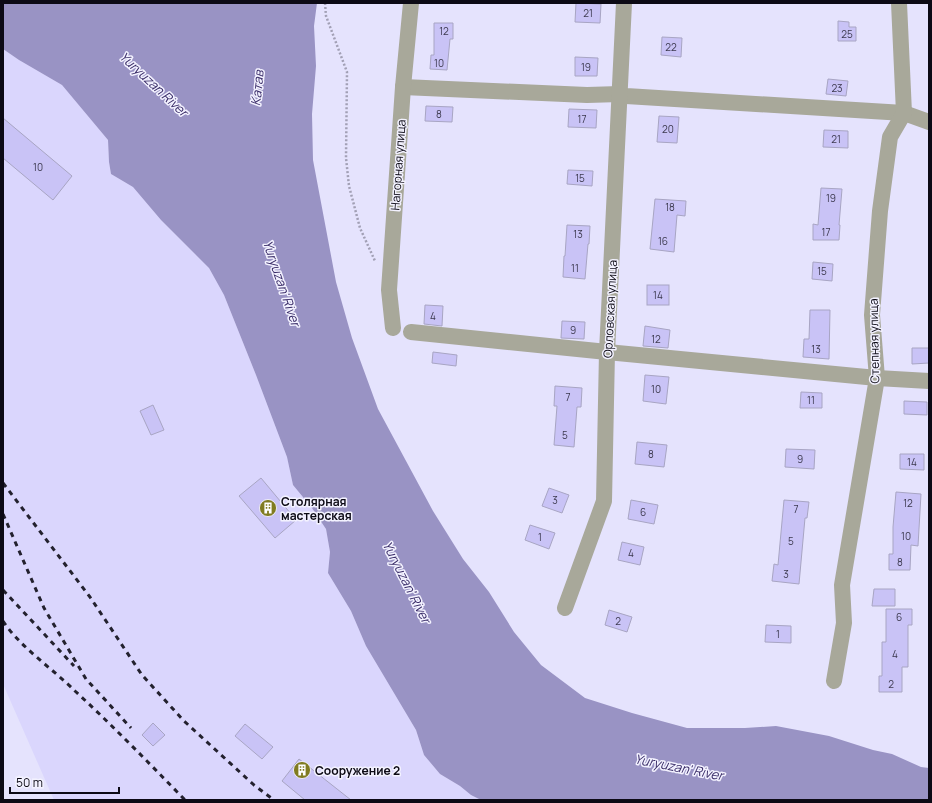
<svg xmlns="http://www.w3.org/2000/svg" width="932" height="803" viewBox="0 0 932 803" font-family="Manrope,sans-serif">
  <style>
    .built { fill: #dad6fd }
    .water { fill: #9993c4 }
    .building { fill: #c9c3f6; stroke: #a8a5c3 }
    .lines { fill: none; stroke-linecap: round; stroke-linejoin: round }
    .path { stroke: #a2a0b5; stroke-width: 2.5; stroke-dasharray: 2 2; stroke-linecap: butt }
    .minor { stroke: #a8a89a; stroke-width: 16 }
    .rail { stroke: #23212e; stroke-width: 3; stroke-dasharray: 5 5; stroke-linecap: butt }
    .labels { text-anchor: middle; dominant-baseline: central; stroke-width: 3; stroke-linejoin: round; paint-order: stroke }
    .number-label { font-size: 10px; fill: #3b384d }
    .street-label { font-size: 12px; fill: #0c0a15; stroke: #f3f2ff }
    .poi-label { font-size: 12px; font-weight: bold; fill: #0c0a15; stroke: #f3f2ff; text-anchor: start }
    .water-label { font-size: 13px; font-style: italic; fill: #392c68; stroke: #f3f2ff }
  </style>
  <rect width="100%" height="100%" fill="#e5e3fd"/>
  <path class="built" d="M3 49 19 60 62 85 108 140 109 162 111 174 133 187 161 220 209 268 224 295 256 375 287 457 293 485 312 508 326 529 330 552 328 573 351 611 366 646 416 730 424 755 440 774 460 786 471 795 481 800H54L3 684Z"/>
  <path class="water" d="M3 3H317L314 26 316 66 312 114 313 160 336 282 352 338 378 409 433 511 463 559 489 592 514 632 541 665 585 698 632 713 687 728H745L776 726 829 736 873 750 892 754 921 767 929 768V800H481L471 795 460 786 440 774 424 755 416 730 366 646 351 611 328 573 330 552 326 529 312 508 293 485 287 457 256 375 224 295 209 268 161 220 133 187 111 174 109 162 108 140 62 85 19 60 3 49Z"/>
  <g class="building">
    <path d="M576 3 601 4 600 23 575 22Z"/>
    <path d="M838 21 849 22V27H856V41H838Z"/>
    <path d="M434 23H453V39H450L447 70 430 69 431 55H434Z"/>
    <path d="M662 37 682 38 681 57 661 55Z"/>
    <path d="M575 57 598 58 597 76H575Z"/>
    <path d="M828 79 848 81 846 96 826 94Z"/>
    <path d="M426 106 453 107 452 122 425 121Z"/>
    <path d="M569 109 597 110 596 128 568 127Z"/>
    <path d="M659 116 679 117 677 143 657 142Z"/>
    <path d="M3 118 72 176 53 200 3 158Z"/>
    <path d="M824 130 848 131V148L823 147Z"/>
    <path d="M568 170 593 171 592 186 567 184Z"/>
    <path d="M821 188 842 189 839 225H840L839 240H813V224L818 225Z"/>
    <path d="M655 199 686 201 685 216 677 215 674 252 650 249Z"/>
    <path d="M567 225 590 226 589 244H588L585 279 563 277 564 256H565Z"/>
    <path d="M813 262 833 264 832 281 812 279Z"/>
    <rect x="647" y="285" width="22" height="20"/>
    <path d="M425 305 443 306 442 326 424 324Z"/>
    <path d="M810 310H830L829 359 803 357 804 339H809Z"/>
    <path d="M562 321 585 322 584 339 561 338Z"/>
    <path d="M645 326 670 330 668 348 643 346Z"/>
    <path d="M912 348H929V363L912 364Z"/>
    <path d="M433 352 457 355 456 366 432 363Z"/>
    <path d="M645 375 669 377 666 404 643 401Z"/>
    <path d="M555 386 582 388 581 407H577L574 447 554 445 557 406H554Z"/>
    <path d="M801 392 822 393V408H800Z"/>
    <path d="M904 401 927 402V415L904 414Z"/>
    <path d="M153 405 164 430 151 435 140 411Z"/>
    <path d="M637 442 667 445 664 467 635 464Z"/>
    <path d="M786 449 815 450 814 469 785 467Z"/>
    <path d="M900 454H924V470L900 469Z"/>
    <path d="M261 478 296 520 275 538 239 496Z"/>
    <path d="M549 488 569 495 562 513 542 506Z"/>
    <path d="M896 492 921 494 918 546 911 545 910 570H889V554H893V527Z"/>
    <path d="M631 500 658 505 654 524 628 519Z"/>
    <path d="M784 500 809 502 807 518H805L799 584 772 581 774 564 778 565Z"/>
    <path d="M530 525 555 533 549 549 525 540Z"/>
    <path d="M622 542 644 547 640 565 618 560Z"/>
    <path d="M874 589H895V606H872Z"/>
    <path d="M886 609H912V625H908V667H902V692H879V676H882V642H886Z"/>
    <path d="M609 610 632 617 627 632 605 625Z"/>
    <path d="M766 625 791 626V643L765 642Z"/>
    <path d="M153 723 165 735 153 746 142 735Z"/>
    <path d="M245 724 273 747 262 759 235 736Z"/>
    <path d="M299 759 351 800H305L282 781Z"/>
  </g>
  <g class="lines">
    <path class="path" d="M325 3 326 16 347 72 346 158 349 186 360 228 375 261"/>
    <g class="minor">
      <path d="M403 87 587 95 620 94 626 96 904 113 929 122"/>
      <path d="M393 328 389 290 403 87 411 3"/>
      <path d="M411 332 607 352 877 378 929 381"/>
      <path d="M565 608 604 501 607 352 624 3"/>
      <path d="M834 681 844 623 842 585 877 378 872 315 880 211 890 137 904 113 899 3"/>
    </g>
    <g class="rail">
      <path d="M3 483 90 597 142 675 184 721 254 785 274 800"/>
      <path d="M3 514 44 608 86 679 131 728"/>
      <path d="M3 590 74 666"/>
      <path d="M3 621C20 647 53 669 75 691 113 726 149 763 185 800"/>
    </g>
  </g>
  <defs>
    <g id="building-disc" transform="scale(0.9)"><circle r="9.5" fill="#807b21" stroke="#f3f2ff"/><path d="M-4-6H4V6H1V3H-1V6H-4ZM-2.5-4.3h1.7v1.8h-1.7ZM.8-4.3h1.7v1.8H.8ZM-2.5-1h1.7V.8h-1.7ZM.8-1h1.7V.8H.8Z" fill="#fff"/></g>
  </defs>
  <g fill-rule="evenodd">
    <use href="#building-disc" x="268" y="508"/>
    <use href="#building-disc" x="302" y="770"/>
  </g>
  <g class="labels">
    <g class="number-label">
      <text x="588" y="13">21</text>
      <text x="444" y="31">12</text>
      <text x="847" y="34">25</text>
      <text x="671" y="47">22</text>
      <text x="439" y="63">10</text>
      <text x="586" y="67">19</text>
      <text x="837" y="88">23</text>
      <text x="439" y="114">8</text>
      <text x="582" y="119">17</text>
      <text x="668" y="129">20</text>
      <text x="836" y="139">21</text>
      <text x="38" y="167">10</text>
      <text x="580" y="178">15</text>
      <text x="831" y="198">19</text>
      <text x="670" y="207">18</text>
      <text x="826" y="232">17</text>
      <text x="578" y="234">13</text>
      <text x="663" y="241">16</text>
      <text x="575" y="268">11</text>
      <text x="822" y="271">15</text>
      <text x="658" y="295">14</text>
      <text x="433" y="316">4</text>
      <text x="573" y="330">9</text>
      <text x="656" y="339">12</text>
      <text x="816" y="349">13</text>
      <text x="656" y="389">10</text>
      <text x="568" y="397">7</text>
      <text x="811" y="400">11</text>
      <text x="565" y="435">5</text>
      <text x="651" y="454">8</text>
      <text x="800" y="459">9</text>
      <text x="912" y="462">14</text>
      <text x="555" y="500">3</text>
      <text x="908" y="503">12</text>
      <text x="796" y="509">7</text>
      <text x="643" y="512">6</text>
      <text x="906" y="536">10</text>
      <text x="540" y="537">1</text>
      <text x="791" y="541">5</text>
      <text x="631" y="553">4</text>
      <text x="900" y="562">8</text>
      <text x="786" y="574">3</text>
      <text x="899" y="617">6</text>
      <text x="618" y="621">2</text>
      <text x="778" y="634">1</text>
      <text x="895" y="654">4</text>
      <text x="891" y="684">2</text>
    </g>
    <g class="street-label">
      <text transform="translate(398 165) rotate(-86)">Нагорная улица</text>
      <text transform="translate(610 309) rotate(-87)">Орловская улица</text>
      <text transform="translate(874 341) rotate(-91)">Степная улица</text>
    </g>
    <g class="poi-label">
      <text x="281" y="501">Столярная<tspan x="281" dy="14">мастерская</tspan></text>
      <text x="315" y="770">Сооружение 2</text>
    </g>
    <g class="water-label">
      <text transform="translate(154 84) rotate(43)">Yuryuzan River</text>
      <text transform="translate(257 88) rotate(-84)">Катав</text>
      <text transform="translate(282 283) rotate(71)">Yuryuzan' River</text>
      <text transform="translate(407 582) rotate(63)">Yuryuzan' River</text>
      <text transform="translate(679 767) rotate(11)">Yuryuzan' River</text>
    </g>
  </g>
  <rect width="932" height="803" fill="none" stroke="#0c0a15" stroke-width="8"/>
  <path d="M10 787v6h109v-6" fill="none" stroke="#0c0a15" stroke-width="2"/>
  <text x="16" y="787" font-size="12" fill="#0c0a15" stroke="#f3f2ff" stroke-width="3" paint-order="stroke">50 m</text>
</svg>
